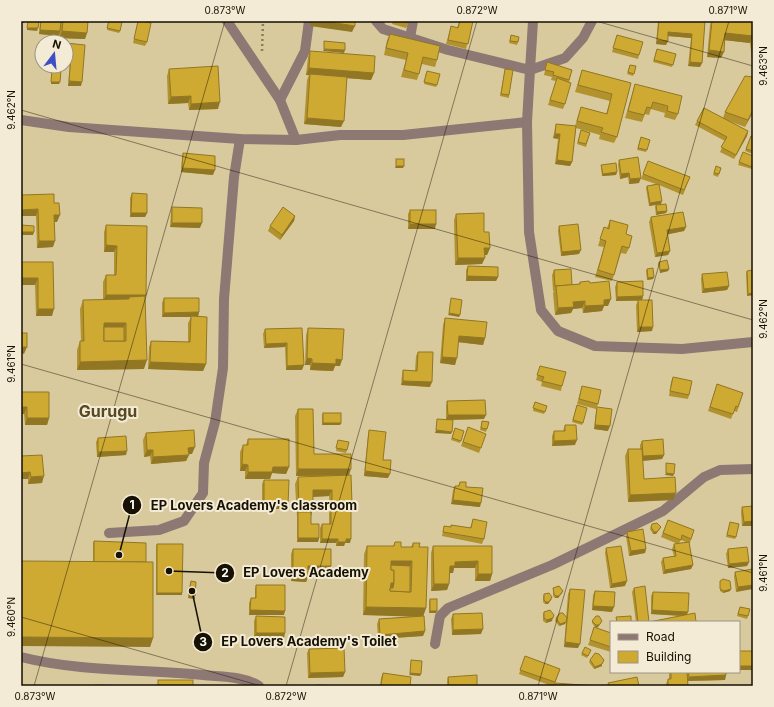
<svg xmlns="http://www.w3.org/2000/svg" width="774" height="707" viewBox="0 0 774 707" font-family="Inter,sans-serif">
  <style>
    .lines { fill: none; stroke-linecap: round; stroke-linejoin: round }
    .path { stroke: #877c5c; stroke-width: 2.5; stroke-dasharray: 2 3; stroke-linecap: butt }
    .minor { stroke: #8d7874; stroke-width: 10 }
    .wall { fill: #b2922c; fill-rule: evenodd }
    .shaded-wall { fill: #917724 }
    .building { fill: #cfaa33; stroke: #917724; fill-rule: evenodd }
    .ticks { fill: none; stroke: #161102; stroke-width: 1; stroke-opacity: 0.45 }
    .labels { text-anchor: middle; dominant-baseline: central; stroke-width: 4; stroke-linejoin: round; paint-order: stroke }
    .district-label { font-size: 16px; font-weight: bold; fill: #574921; stroke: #f3ebd5 }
    .leader { fill: none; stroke: #161102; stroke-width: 1.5 }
    .callout-dot { fill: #161102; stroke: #f3ebd5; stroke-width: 1.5 }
    .mark-label { font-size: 12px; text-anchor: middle; font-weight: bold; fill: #fff }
    .callout-label { font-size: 13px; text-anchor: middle; font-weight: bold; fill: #161102; stroke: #f3ebd5; stroke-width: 4; stroke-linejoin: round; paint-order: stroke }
    .neatline { fill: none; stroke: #161102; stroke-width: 1.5 }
    .ticks-label { font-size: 10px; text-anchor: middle; fill: #161102 }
  </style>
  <rect width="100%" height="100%" fill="#d9ca9e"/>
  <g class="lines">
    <path class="path" d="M262 51 263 21"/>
    <g class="minor">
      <path d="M227 21 280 100 296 140"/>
      <path d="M376 21 383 29 448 50 530 70 533 21"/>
      <path d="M410 38 413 21"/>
      <path d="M280 100 305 51 309 21"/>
      <path d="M21 120 69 127 240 139 296 140 340 135H403L527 122 529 232 541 310 558 331 595 346 682 349 753 342"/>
      <path d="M527 122 530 70 565 58 583 38 592 21"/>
      <path d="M109 533 159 530 184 521 203 493 204 463 215 422 223 368 224 299 234 177 240 139"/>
      <path d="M435 644 440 616 448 608 552 565 663 511 704 477 720 470 753 469"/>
      <path d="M21 657C80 672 142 669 203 675 221 677 243 676 259 686"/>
    </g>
  </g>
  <g class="wall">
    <path d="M40 21H88L87 33 85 39 59 38 60 33 59 36 39 34Z"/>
    <path d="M108 21H119L120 31 119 33 107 30Z"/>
    <path d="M138 21 147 42 145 46 133 43Z"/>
    <path d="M393 21H409L406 28 392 24Z"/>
    <path d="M459 21H473L466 49 446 44 451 26 457 28Z"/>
    <path d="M658 21H705L702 63 700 67 688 66 691 38 668 36V41L666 45 656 44Z"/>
    <path d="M711 21H745L753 22V58L752 59 750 43 724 40 721 58 707 57 710 25Z"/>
    <path d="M390 34 437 60 435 67 422 64 417 80 401 77 406 60 384 55 387 40Z"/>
    <path d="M511 35 518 42 517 45 509 43Z"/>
    <path d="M617 35 639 55 638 59 612 52Z"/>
    <path d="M66 43 81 86H68L70 62 66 61Z"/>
    <path d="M657 49 676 54 672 67 653 62Z"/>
    <path d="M310 51 374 73 371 80 347 78 341 127 304 124 307 80 309 75H306L308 57Z"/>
    <path d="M547 62 572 70 569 82 565 104 563 109 548 105 556 81 551 80 552 77 544 75Z"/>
    <path d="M630 65 636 66 633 76 627 74Z"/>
    <path d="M169 69 218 109 189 110 188 103 168 104 167 76Z"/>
    <path d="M505 69 509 95V98L500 96Z"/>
    <path d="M582 70 631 83 617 137 614 143 599 139 600 135 576 128 572 162 570 166 555 164 558 139 553 138 555 128 556 124 575 126 581 107 606 114 610 101 575 92Z"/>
    <path d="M426 73 437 85 436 87 424 84Z"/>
    <path d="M753 77V112L745 127 729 121 748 131 747 136 734 159 720 152 725 141 695 125 697 121 723 118 725 112Z"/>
    <path d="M635 84 678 114 675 120 664 117 665 113 651 109 649 115 645 114 642 122 625 118Z"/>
    <path d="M581 130 590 133 586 147 577 144Z"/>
    <path d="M751 136 753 137V154L745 151Z"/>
    <path d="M641 137 650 140 646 152 637 150Z"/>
    <path d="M743 152 753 166 752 169 738 165Z"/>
    <path d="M183 153 213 175 181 172 182 158Z"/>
    <path d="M619 160 639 183 629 184 628 177 620 179 618 165Z"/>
    <path d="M648 161 690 177 683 195 659 185 661 204 649 206 646 188 647 186 656 184 641 179Z"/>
    <path d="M601 165 617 172 616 175 602 176 601 168Z"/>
    <path d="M716 166 721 168 718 177 713 175Z"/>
    <path d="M132 193 147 213 145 217H130V198Z"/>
    <path d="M54 203 57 222H54L53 247 37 248 36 216H21Z"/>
    <path d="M656 205 667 211 666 213 656 215 655 207Z"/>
    <path d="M172 207 200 228 170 227 171 212Z"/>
    <path d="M410 210 435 229H408V214Z"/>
    <path d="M456 214 484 232 490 248 487 255H485L482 264 455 265 454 220Z"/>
    <path d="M295 216 294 221 280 240 268 231 270 226Z"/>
    <path d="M651 217 686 227 684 231 667 234 670 251 668 255 655 257 649 222Z"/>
    <path d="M610 220 626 234 629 248 626 254 621 253 612 281 595 277 604 247 598 246 604 227 607 228Z"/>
    <path d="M106 225 146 295 145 297 144 369 77 370V350L80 341H81L80 309 83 300H103V282L106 275H114V252H104V232Z"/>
    <path d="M559 226 579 254 561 256 558 231Z"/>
    <path d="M53 262 52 316H36L35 285H21Z"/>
    <path d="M659 262 669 269 668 271 660 273 658 264Z"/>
    <path d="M468 266 498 277 496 281H466V270Z"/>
    <path d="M647 269 654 277 653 279 647 280 646 271Z"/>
    <path d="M554 270 572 285 579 284 580 282 590 283 608 306H604L602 311 583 313 582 308 573 309 571 313 555 315 553 293 554 291H553L552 275Z"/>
    <path d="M753 270V295L747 296 746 273 747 271Z"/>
    <path d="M702 274 729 286 727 290 702 293 701 279Z"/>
    <path d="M617 282 643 296 642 300 652 331 637 332 636 305 638 301H616L615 287Z"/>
    <path d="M164 298 199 312 198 316 206 364 203 371 148 369 149 347 151 341 188 342V323L191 317H162V303Z"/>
    <path d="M445 318 485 338 483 345 458 342 455 365 440 363 443 325Z"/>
    <path d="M302 328V370H286L285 347 264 348 263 334 265 329Z"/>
    <path d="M308 328 340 366H335L333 371 310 370V365H305L306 335Z"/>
    <path d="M418 352 430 387 401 385 402 375 403 370 415 371 416 356Z"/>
    <path d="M540 366 562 386 561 391 541 386 542 382 536 380Z"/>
    <path d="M673 377 689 395 688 399 669 396 671 382Z"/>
    <path d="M717 384 743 393 737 412 734 411 731 419 708 411Z"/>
    <path d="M582 386 598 404 596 409 577 404Z"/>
    <path d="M21 392 49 418 47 425H25L24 414Z"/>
    <path d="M447 401 484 419 446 420V406Z"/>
    <path d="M535 402 547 406 544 414 533 411Z"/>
    <path d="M577 405 587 408 582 425 572 422Z"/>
    <path d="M597 407 608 431 594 429 596 412Z"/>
    <path d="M298 409 314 454 349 475 350 509V543H345L344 546H336V543H320V528L322 524H329V513L330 511 329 496 313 497V509L311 516V524L319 538 318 542H297V517L295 484 298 477 336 476H296L295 416Z"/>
    <path d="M323 413 341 423 340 425H322V415Z"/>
    <path d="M482 421 489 422 486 432 480 430Z"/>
    <path d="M565 425 575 445 552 446V436L554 431H563Z"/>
    <path d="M468 427 486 434 479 453 461 446Z"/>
    <path d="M455 428 464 431 460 443 451 440Z"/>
    <path d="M369 430 383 460 388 478 364 476 368 435Z"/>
    <path d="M146 433 192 454H189L186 461 151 464 150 456 144 457 143 440Z"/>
    <path d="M98 438 126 455 97 457 96 442Z"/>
    <path d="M248 439 289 467 286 474 272 473 270 479H245V471H240V452L243 445H246Z"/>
    <path d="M338 440 347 450 346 453 336 451Z"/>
    <path d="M642 441 664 455 662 459 642 461 644 479 673 500 628 502 625 456 628 449H640V445Z"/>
    <path d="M21 456 42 483 28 484V479H21Z"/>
    <path d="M264 480 287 509H262V484Z"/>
    <path d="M460 482 466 487 480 507 451 504 453 490 455 486H458Z"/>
    <path d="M753 506V526H742L741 512 742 507Z"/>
    <path d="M473 519 484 539 482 544 442 536 444 526 450 527 451 525 470 528Z"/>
    <path d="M668 520 694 530 690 543H689L693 565 691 569 663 574 661 562 663 558 674 556 672 549 674 544H678L661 537ZM681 540 686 542 679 543Z"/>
    <path d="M652 524 661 527 656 534H653L650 529Z"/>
    <path d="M730 524 736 537 735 539 726 537Z"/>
    <path d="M627 532 646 549 645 553 629 556 626 536Z"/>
    <path d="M94 541 146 562 153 638 150 647 93 562V543Z"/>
    <path d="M395 542 401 547H411L413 543 419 547 426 608 423 616 425 631 423 636 378 639 377 624 379 619 415 616 363 615 364 554 367 546H393Z"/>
    <path d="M157 544 182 593V595H156V546Z"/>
    <path d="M433 546H492V574L490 581H475V568H454L453 573H450L449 584 447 590 431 591V553Z"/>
    <path d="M606 548 625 586 610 588 605 553Z"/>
    <path d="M293 549 331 566 329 570H308V577L306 582 291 581V554Z"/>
    <path d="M728 549 749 562 747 566 728 568 726 554Z"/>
    <path d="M753 569 736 592 734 576 735 572Z"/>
    <path d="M191 581 195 596V599L188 598 190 583Z"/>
    <path d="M720 581 731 589 730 591 723 593 720 591Z"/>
    <path d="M256 585 284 615H249V603L251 598H255V589Z"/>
    <path d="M553 588 562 593 558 598H555L553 596Z"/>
    <path d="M634 588 649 622 680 616 651 614V596L653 592 688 612 687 614 696 622H636L632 592Z"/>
    <path d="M570 589 578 648 564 647 566 621 565 624 559 626 555 621 556 618H566L568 594Z"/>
    <path d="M595 591 612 612 592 610 593 595Z"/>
    <path d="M544 594 552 599 548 604H545L543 602V597Z"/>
    <path d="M430 599 436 613H429V601Z"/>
    <path d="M740 607 750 609 747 619 737 616Z"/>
    <path d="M544 612 552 621 546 623 543 621V614Z"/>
    <path d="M453 614 481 634 452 635 451 619Z"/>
    <path d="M256 616 284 638 254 637V621Z"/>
    <path d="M592 621 601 623 598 627 596 628 611 633V652L588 645 595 627 592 623Z"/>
    <path d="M309 649 345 672 343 677 308 678 307 653Z"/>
    <path d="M591 650 587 658 581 655 582 653Z"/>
    <path d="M525 656 560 669 554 686H552L519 674Z"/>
    <path d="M590 660 602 666 594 669 589 662Z"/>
    <path d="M669 672H726V675L725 680 688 681V686H666V684L668 679H669Z"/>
    <path d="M383 673 410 686H380L381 678Z"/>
    <path d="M448 677 477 686H447V681Z"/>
  </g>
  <g class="shaded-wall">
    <rect x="21" y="21" width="3" height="2"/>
    <path d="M312 21H323L355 26 352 32 310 26Z"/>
    <path d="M27 28H38L37 31 27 30Z"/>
    <path d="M40 30 60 31 59 36 39 34Z"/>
    <path d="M62 31 87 33 85 39 59 38Z"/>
    <path d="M668 32 692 34 691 38 667 36Z"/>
    <path d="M725 33 753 36 750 43 723 40Z"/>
    <path d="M657 40 668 41 666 45 656 44Z"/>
    <path d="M324 49 345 50 344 53 323 51Z"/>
    <path d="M709 50 724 52 721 58 707 57Z"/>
    <path d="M66 57H71L70 62 66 61Z"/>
    <path d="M690 62 702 63 700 67 688 66Z"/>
    <path d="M309 68 374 73 371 80 306 75Z"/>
    <path d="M69 81 82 82 81 86H68Z"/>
    <path d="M51 82H60L59 84H51Z"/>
    <path d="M191 96 188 103 168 104 171 97Z"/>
    <path d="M220 102 218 109 189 110 191 104Z"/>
    <path d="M753 110V112L745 127 748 120Z"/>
    <path d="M307 118 344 121 341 127 304 124Z"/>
    <path d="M748 131 747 136 734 159Z"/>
    <path d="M555 134H560L558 139 553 138Z"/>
    <path d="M557 160 572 162 570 166 555 164Z"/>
    <path d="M396 166H404L403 168H395Z"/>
    <path d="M182 168 215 170 213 175 181 172Z"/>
    <path d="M617 172 616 175 602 176 603 174Z"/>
    <path d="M629 173 628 177 620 179 621 174Z"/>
    <path d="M641 178 639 183 629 184 630 179Z"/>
    <path d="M662 201 661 204 649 206 650 203Z"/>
    <path d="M38 209 36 216H21V210Z"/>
    <path d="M667 211 666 213 656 215 657 212Z"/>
    <path d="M131 213H147L145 217H130Z"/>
    <path d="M54 215H60L57 222H52Z"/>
    <path d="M295 216 294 221 280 240 282 235Z"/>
    <path d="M172 223H202L200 228 170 227Z"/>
    <path d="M410 224H436L435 229H408Z"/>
    <path d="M686 227 684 231 665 235 667 230Z"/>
    <path d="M21 232H34L33 235H21Z"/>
    <path d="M39 241H55L53 247 37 248Z"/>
    <path d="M106 245 117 246 114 252H104Z"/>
    <path d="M484 248H490L487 255H482Z"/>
    <path d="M581 250 579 254 561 256 562 252Z"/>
    <path d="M670 251 668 255 655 257 657 253Z"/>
    <path d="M458 258H485L482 264 455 265Z"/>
    <path d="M669 269 668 271 660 273V270Z"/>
    <path d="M467 276 498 277 496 281H466Z"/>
    <path d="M654 277 653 279 647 280 648 278Z"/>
    <path d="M21 278H38L35 285H21Z"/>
    <path d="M729 286 727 290 702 293 704 289Z"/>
    <path d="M753 293V295L747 296 748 294Z"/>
    <path d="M106 295H146L143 302 129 299V297L127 302 103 301Z"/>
    <path d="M643 296 642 300 616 301 617 297Z"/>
    <path d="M611 299 608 306H604L602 311 583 313 585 306 604 300Z"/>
    <path d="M585 301 582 308 573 309 571 313 555 315 558 308 573 302Z"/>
    <path d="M38 309H54L52 316H36Z"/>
    <path d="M199 312 198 317H162L164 313Z"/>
    <path d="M449 313 460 315 459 317 448 315Z"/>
    <path d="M104 323H126L122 331 102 327Z"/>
    <path d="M639 327H653L652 331 637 332Z"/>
    <path d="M459 336 485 338 483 345 457 342Z"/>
    <path d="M287 343 285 347 264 348 266 344Z"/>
    <path d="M21 347H27L24 354 21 353Z"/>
    <path d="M442 357 457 358 455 365 440 363Z"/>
    <path d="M307 358 312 359 310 365H305Z"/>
    <path d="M336 359 342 360 340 366H335L333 371 310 370 312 363Z"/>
    <path d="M147 360 144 369 77 370 80 362Z"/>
    <path d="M150 362 206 364 203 371 148 369Z"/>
    <path d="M304 365 302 370H286L287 366Z"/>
    <path d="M403 381 432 382 430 387 401 385Z"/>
    <path d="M21 407H27L24 414H21Z"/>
    <path d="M448 415H486L484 419 446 420Z"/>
    <path d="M27 418H49L47 425H25Z"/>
    <path d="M323 423H341L340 425H322Z"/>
    <path d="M595 425 610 426 608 431 594 429Z"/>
    <path d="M436 430 452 432 451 434 435 433Z"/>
    <path d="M577 440 575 445 552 446 554 441Z"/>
    <path d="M195 447 192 454H186L188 448Z"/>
    <path d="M147 450H153L150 456 144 457Z"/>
    <path d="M127 451 126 455 97 457 98 452Z"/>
    <path d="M189 455 186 461 151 464 153 457Z"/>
    <path d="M664 455 662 459 641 461 643 456Z"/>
    <path d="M242 464 248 465 245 471H240Z"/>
    <path d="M273 467H289L286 474 272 473 270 479H245L248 472Z"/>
    <path d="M298 469H351L349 475 296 476Z"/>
    <path d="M365 471 390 474 388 478 364 476Z"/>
    <path d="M30 472 28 479H21V473Z"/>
    <path d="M666 473 674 474 673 476 665 475Z"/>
    <path d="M44 476 42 483 28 484 31 477Z"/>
    <path d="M313 490H332L329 496 310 497Z"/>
    <path d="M676 493 673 500 628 502 630 495Z"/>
    <path d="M453 500 481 503 480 507 451 504Z"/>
    <path d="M264 504 288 505 287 509H262Z"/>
    <path d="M352 504 350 511 331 509 330 511 332 505Z"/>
    <path d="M313 509 311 516 298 512 297 516 299 510Z"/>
    <path d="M753 521V526H742L744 522Z"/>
    <path d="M661 527 656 534H653L654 532Z"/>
    <path d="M298 538H319L318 542H297Z"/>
    <path d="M322 539H338L336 543H320Z"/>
    <path d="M346 539H351L350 543H345L344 546H336L338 542Z"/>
    <path d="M646 549 645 553 629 556 631 551Z"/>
    <path d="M391 561H412L409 570H389Z"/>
    <path d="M478 561 475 568H454L453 573H447L450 566 455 562Z"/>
    <path d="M749 562 747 566 728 568 729 564Z"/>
    <path d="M693 565 691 569 663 574 665 570Z"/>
    <path d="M308 566H331L329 570H306Z"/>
    <path d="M478 574H492L490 581H475Z"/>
    <path d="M293 577H308L306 582 291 581Z"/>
    <path d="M627 581 625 586 610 588 612 584Z"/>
    <path d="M391 583H394L391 592Z"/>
    <path d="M434 584H449L447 590 431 591Z"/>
    <path d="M753 585V589L736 592 738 587Z"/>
    <path d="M731 589 730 591 723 593 724 591Z"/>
    <path d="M563 591 562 593 558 598H555L556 596Z"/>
    <path d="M157 593H182V595H156Z"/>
    <path d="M189 596H195V599L188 598Z"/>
    <path d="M552 597 548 604H545L546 602Z"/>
    <path d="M593 606 614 607 612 612 592 610Z"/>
    <path d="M366 607 426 608 423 617 363 615Z"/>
    <path d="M250 610 285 611 284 615H249Z"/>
    <path d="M652 610 688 612 686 616 651 614Z"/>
    <path d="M430 611H437L436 613H429Z"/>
    <path d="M553 618 552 621 546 623 547 620Z"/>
    <path d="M602 621 598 627 595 628 596 625Z"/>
    <path d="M566 622 565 624 559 626 560 624Z"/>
    <path d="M483 629 481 634 452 635 453 630Z"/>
    <path d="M425 631 423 636 378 639 380 635Z"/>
    <path d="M256 633H285L284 638 254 637Z"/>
    <path d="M21 637 153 638 150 647 21 646Z"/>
    <path d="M565 642 580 644 578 648 564 647Z"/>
    <path d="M602 664V666L594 669 595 667Z"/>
    <rect x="739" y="666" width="14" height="4"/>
    <path d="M345 672 343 677 308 678 310 673Z"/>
    <path d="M410 673 421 674 420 676 409 675Z"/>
    <path d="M726 675 725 680 687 681 689 677Z"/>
    <path d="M381 685 393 686H381Z"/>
  </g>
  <g class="building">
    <path d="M28 21H39L38 28H27Z"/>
    <path d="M41 21H61L60 31 40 30Z"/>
    <path d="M63 21H88L87 33 62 31Z"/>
    <path d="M109 21 122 22 120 31 107 28Z"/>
    <path d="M138 21H142L151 23 147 42 134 39Z"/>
    <path d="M323 21H355V26Z"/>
    <path d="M400 21H409L408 23Z"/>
    <path d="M460 21H473L468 44 448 40 451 26 458 28Z"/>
    <path d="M659 21H705L702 63 690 62 692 34 668 32V41L657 40Z"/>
    <path d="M712 21H745L753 22V37V36L725 33 724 52 709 50Z"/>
    <path d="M390 34 440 46 437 60 423 57 419 74 404 70 408 53 386 48Z"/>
    <path d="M511 35 519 37 518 42 510 41Z"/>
    <path d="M617 35 643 42 639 55 613 48Z"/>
    <path d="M324 41 345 43V50L324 49Z"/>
    <path d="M66 43 85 45 82 82 69 81 71 57H66Z"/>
    <path d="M657 49 676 54 673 65 654 60Z"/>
    <path d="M310 51 375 56 374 73 309 68Z"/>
    <path d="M547 62 572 70 569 80 553 75 554 72 545 70Z"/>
    <path d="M630 65 636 66 634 74 628 72Z"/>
    <path d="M218 66 220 102 191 104V96L171 97 169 69Z"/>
    <path d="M52 69 61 70 60 82H51Z"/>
    <path d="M505 69 513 70 509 95 501 94Z"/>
    <path d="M582 70 631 83 617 137 601 132 603 128 577 121 581 107 607 114 612 94 578 85Z"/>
    <path d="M427 71 440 74 437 85 424 82Z"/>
    <path d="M310 74 347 77 344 121 307 118Z"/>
    <path d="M745 76 753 77V110L748 120 725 112Z"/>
    <path d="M557 78 571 83 565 104 550 100Z"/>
    <path d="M635 84 682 96 678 114 667 111 668 106 653 102 651 108 647 107 644 115 628 111Z"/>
    <path d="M704 108 748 131 736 155 721 147 727 137 697 121Z"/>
    <path d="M556 124 576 126 572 162 557 160 560 134H555Z"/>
    <path d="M581 130 590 133 586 144 578 142Z"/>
    <path d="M751 136 753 137V151L746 149Z"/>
    <path d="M641 137 650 140 647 150 638 148Z"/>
    <path d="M743 152 753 156 752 167 739 162Z"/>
    <path d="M183 153 215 156V170L182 168Z"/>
    <path d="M638 157 641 178 630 179 629 173 621 174 619 160Z"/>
    <rect x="396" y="159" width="8" height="7"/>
    <path d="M648 161 690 177 684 190 643 174Z"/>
    <path d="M616 163 617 172 603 174 601 165Z"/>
    <path d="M716 166 721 168 719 174 714 173Z"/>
    <path d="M659 184 662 201 650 203 647 186Z"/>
    <path d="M132 193 147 194V213H131Z"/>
    <path d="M54 194V203H59L60 215H54L55 241H39L38 209 21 210V195Z"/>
    <path d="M666 204 667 211 657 212 656 205Z"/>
    <path d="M172 207 202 208V223H172Z"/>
    <path d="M283 207 295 216 282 235 270 226Z"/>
    <rect x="410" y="210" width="26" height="14"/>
    <path d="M683 212 686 227 667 230 670 251 657 253 651 217Z"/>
    <path d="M484 213V232H489L490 248H484L485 258H458L456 214Z"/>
    <path d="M610 220 628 225 626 234 632 236 629 248 622 246 614 275 598 270 606 241 600 239 604 227 609 229Z"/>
    <path d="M578 224 581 250 562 252 559 226Z"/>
    <path d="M21 225 34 226V232H21Z"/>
    <path d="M106 225 147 226 146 295H106V275H116L117 246 106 245Z"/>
    <path d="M667 260 669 269 660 270 659 262Z"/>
    <path d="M21 262H53L54 309H38V278H21Z"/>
    <path d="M468 266 498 267V277L467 276Z"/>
    <path d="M653 268 654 277 648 278 647 269Z"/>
    <path d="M571 269 572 285 555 286 554 270Z"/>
    <path d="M753 270V293L748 294 747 271Z"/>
    <path d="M727 272 729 286 704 289 702 274Z"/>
    <path d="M589 281 590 283 609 281 611 299 604 300V305L585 306V301L573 302 574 307 558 308 556 286 580 284V282Z"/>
    <path d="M643 281V296L617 297V282Z"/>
    <path d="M145 296 147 360 80 362V341H84L83 300 129 299V297ZM104 323H126V341H104Z"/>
    <path d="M164 298H199V312L164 313Z"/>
    <path d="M451 298 462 300 460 315 449 313Z"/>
    <path d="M638 300H652L653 327H639Z"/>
    <path d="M191 316 207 317 206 364 150 362 151 341 190 342Z"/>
    <path d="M445 318 487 322 485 338 459 336 457 358 442 357Z"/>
    <rect x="104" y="327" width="20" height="14"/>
    <path d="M302 328 304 365 287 366V343L266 344 265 329Z"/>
    <path d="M308 328 344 329 342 360 336 359V364L312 363V359L307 358Z"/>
    <rect x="21" y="333" width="6" height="14"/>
    <path d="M418 352H433L432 382 403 381V370L417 371Z"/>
    <path d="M540 366 566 372 562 386 542 381 544 377 537 375Z"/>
    <path d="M673 377 692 381 689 395 670 391Z"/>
    <path d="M717 384 743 393 738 407 736 406 733 414 710 407Z"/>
    <path d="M582 386 601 390 598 404 579 399Z"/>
    <path d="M21 392H49V418H27V407H21Z"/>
    <path d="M485 400 486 415H448L447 401Z"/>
    <path d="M535 402 547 406 545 412 533 408Z"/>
    <path d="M577 405 587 408 583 423 573 420Z"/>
    <path d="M597 407 612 409 610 426 595 425Z"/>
    <path d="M298 409H313L314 454H351V469H298Z"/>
    <rect x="323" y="413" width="18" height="10"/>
    <path d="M437 419 453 420 452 432 436 430Z"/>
    <path d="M482 421 489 422 487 429 481 428Z"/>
    <path d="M565 425H576L577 440 554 441V431H565Z"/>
    <path d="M468 427 486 434 481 448 463 442Z"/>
    <path d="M455 428 464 431 461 441 452 438Z"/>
    <path d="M194 430 195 447 188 448 189 455 153 457V450H147L146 433Z"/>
    <path d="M369 430 386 432 383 460H391L390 474 365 471Z"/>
    <path d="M126 436 127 451 98 452V438Z"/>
    <path d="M248 439H289V467H273L272 472H248V465L242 464 243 445H248Z"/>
    <path d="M663 439 664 455 643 456 642 441Z"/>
    <path d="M338 440 349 442 347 450 336 448Z"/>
    <path d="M628 449H642L644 479 675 477 676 493 630 495Z"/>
    <path d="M42 455 44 476 31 477 30 472 21 473V456Z"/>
    <path d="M666 463 675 464 674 474 666 473Z"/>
    <path d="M351 475 352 504 332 505V490H313V509L299 510 298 477Z"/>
    <path d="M264 480H289L288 505 264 504Z"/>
    <path d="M460 482H466V487L483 488 481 503 453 500 455 486H459Z"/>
    <path d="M753 506V521L744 522 742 507Z"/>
    <path d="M331 509H351V539H346V542H338V539H322V524H331Z"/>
    <path d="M298 512H311V524H319V538H298Z"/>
    <path d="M473 519 487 522 484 539 443 532 444 526 451 527V525L471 528Z"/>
    <path d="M668 520 694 530 691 539 682 535 681 540 663 533Z"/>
    <path d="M730 522 739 524 736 537 727 535Z"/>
    <path d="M657 523 661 527 657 532H654L651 527 652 524Z"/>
    <path d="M643 529 646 549 631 551 627 532Z"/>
    <path d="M94 541 146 543V562H94Z"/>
    <path d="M395 542H401V547H413V543H420L419 547H428L426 608 366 607 367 546H394ZM391 561H412L411 592 390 591 391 583H394V570H391Z"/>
    <path d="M689 542 693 565 665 570 663 558 676 556 674 544Z"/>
    <path d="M157 544H183L182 593H157Z"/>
    <path d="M433 546H492V574H478V561L455 562V566H450L449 584H434Z"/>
    <path d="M621 546 627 581 612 584 606 548Z"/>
    <path d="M747 547 749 562 729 564 728 549Z"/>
    <path d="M293 549H331V566H308V577H293Z"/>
    <path d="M21 561 153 562V638L21 637Z"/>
    <path d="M391 565 410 566V592L390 591V588H393L394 583V570H391Z"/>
    <path d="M753 569V585L738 587 735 572Z"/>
    <path d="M723 579 730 581 731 589 724 591 720 589V581Z"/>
    <path d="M191 581 196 582 195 596H189Z"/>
    <path d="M256 585H285V611L250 610 251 598H256Z"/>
    <path d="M559 586 563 591 559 596H556L554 594 553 588Z"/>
    <path d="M645 586 649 622 695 613 696 622H638L634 588Z"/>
    <path d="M570 589 585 590 580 644 565 642Z"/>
    <path d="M595 591 615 592 614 607 593 606Z"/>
    <path d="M653 592 689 593 688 612 652 610Z"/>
    <path d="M549 593 552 597 549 602H546L544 600V594Z"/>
    <rect x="430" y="599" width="7" height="12"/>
    <path d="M740 607 750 609 748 616 738 614Z"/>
    <path d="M550 610 554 615 553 618 547 620 544 618V612Z"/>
    <path d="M482 613 483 629 453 630V614Z"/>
    <path d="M560 613H563L567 618 566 622 560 624 556 618Z"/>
    <path d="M256 616 285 617V633H256Z"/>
    <path d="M424 616 425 631 380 635 379 619Z"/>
    <path d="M596 616H599L602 621 599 625H596L592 621Z"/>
    <path d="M631 616V622H617L616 617Z"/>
    <path d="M594 627 611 633V647L590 640Z"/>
    <path d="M585 647 591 650 588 656 582 653Z"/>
    <path d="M344 648 345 672 310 673 309 649Z"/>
    <rect x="739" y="651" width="14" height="15"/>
    <path d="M595 653 599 654 604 660 602 664 595 667 590 660Z"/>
    <path d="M525 656 560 669 555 682 520 670Z"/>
    <path d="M411 660 422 661 421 674 410 673Z"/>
    <path d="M671 672H687L688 686H668V679H671Z"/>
    <path d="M688 672H726V675L689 677Z"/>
    <path d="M383 673 411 677 410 686H393L381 685Z"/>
    <path d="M477 675V686H449L448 677Z"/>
    <path d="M637 677 639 686H609L608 683Z"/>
    <rect x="158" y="680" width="35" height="6"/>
    <path d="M555 683 596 686H555Z"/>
    <path d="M95 685 130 686H95Z"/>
    <path d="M316 685 343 686H316Z"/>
  </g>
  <path class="ticks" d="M596 21 753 66M21 110 753 320M21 364 753 573M21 617 261 686M34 686 225 21M286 686 477 21M538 686 729 21"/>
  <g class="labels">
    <g class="district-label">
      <text x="108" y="411">Gurugu</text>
    </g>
  </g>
  <path class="leader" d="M119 555L132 505M169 571L225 573M192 591L203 642"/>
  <g class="callout-dot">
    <circle cx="119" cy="555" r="4"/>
    <circle cx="169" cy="571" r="4"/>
    <circle cx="192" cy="591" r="4"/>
    <circle cx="132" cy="505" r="10"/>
    <circle cx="225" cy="573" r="10"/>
    <circle cx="203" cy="642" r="10"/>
  </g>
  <g class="mark-label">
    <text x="132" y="509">1</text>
    <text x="225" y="577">2</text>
    <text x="203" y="646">3</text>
  </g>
  <g class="callout-label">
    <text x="254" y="510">EP Lovers Academy's classroom</text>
    <text x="306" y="577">EP Lovers Academy</text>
    <text x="309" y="646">EP Lovers Academy's Toilet</text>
  </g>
  <rect width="774" height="707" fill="none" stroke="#f3ebd5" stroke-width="44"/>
  <rect x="610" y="621" width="130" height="52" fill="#f3ebd5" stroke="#9b9481"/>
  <rect x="618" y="634" width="20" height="6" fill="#8d7874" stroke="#9b9481"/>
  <text x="646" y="641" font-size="12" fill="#161102">Road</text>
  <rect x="618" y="651" width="20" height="12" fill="#cfaa33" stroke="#9b9481"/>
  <text x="646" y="661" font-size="12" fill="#161102">Building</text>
  <g transform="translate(54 54) rotate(16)"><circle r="19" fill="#f3ebd5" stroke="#9b9481"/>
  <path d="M0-3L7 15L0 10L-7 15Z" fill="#3c50c3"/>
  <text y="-6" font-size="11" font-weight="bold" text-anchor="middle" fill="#161102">N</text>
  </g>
  <rect x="22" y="22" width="730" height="663" class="neatline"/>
  <g class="ticks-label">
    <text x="225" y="14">0.873°W</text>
    <text x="477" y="14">0.872°W</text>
    <text x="728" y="14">0.871°W</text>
    <text transform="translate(763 66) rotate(-90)" y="4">9.463°N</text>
    <text transform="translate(11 110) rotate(-90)" y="4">9.462°N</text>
    <text transform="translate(763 319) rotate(-90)" y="4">9.462°N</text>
    <text transform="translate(11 364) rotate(-90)" y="4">9.461°N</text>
    <text transform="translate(763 573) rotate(-90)" y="4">9.461°N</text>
    <text transform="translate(11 617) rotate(-90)" y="4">9.460°N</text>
    <text x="35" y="700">0.873°W</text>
    <text x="286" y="700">0.872°W</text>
    <text x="538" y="700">0.871°W</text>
  </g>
</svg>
